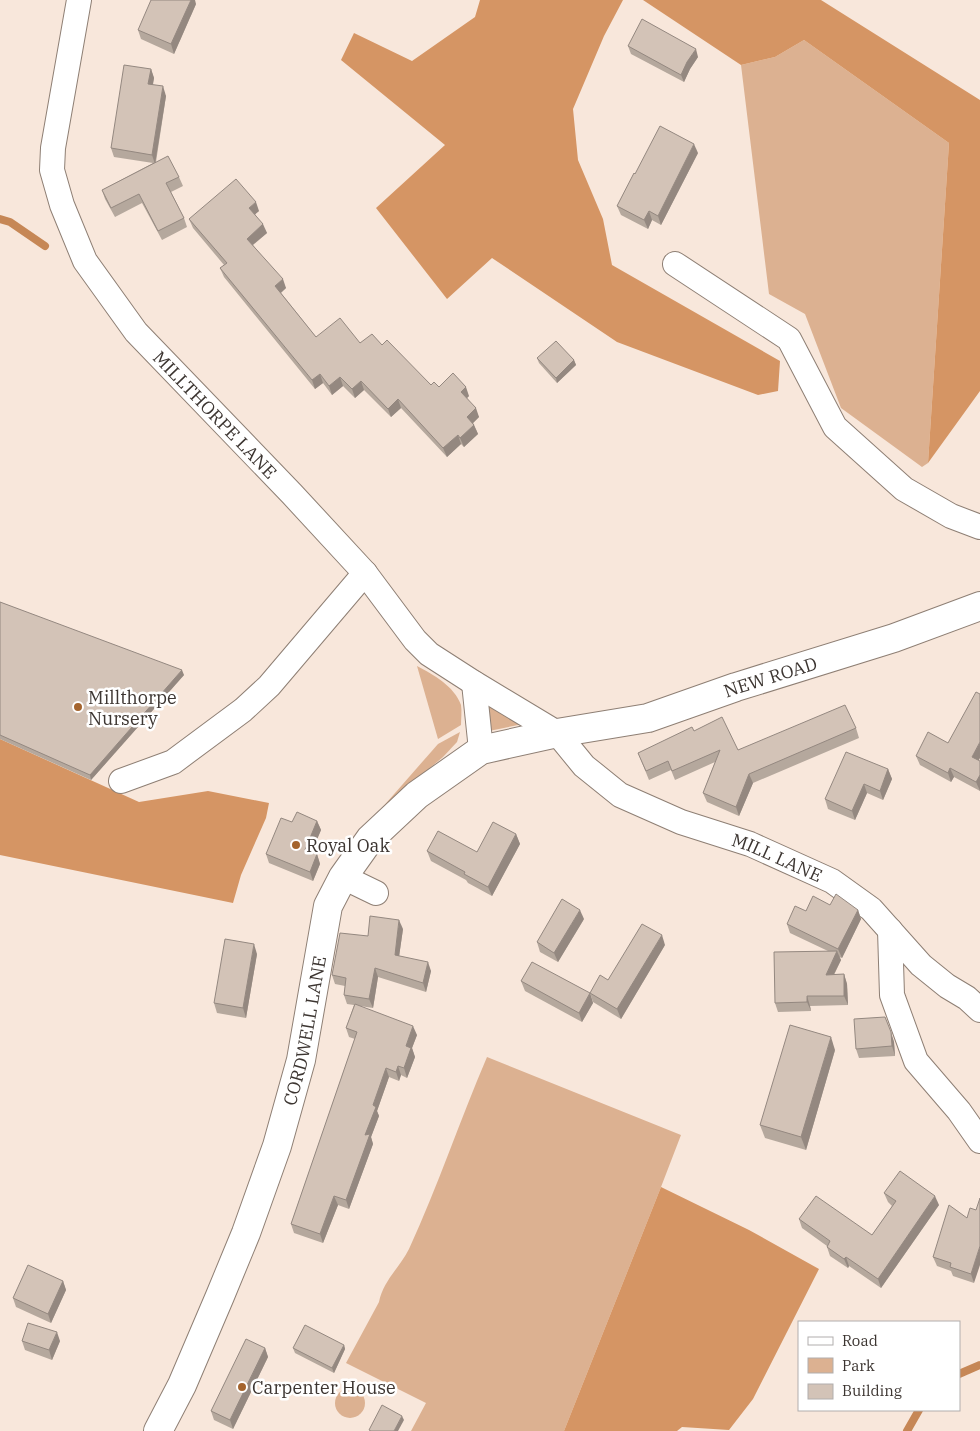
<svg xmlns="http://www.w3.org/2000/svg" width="980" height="1431" viewBox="0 0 980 1431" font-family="'IBM Plex Serif',serif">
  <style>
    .green { fill: #dcb191 }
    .forest { fill: #d59564 }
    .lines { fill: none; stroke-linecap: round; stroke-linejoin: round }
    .stream { stroke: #c68756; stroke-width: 8 }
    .minor-casing { stroke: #8e7f74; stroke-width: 26 }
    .major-casing { stroke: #8e7f74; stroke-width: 30 }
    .minor { stroke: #fff; stroke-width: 24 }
    .major { stroke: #fff; stroke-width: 28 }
    .wall { fill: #b5a89d }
    .shaded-wall { fill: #948880 }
    .building { fill: #d3c3b7; stroke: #948880 }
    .poi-dot { fill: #a4642e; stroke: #fff; stroke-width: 2 }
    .labels { text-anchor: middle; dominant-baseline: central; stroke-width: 5; stroke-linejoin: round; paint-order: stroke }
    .street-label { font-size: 18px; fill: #3c3531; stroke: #fff }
    .poi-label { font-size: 18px; fill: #3c3531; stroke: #fff; text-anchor: start }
  </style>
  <rect width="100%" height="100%" fill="#f8e7db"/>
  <g class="green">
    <path d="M804 40 949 143 928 463 922 467 841 408 805 314 769 294 741 65 775 57Z"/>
    <path d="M417 666C434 675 454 686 461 705 462 711 461 719 461 725L438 739Z"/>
    <path d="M483 697 528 723 489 731Z"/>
    <path d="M460 732 457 742 443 757 381 809 438 744Z"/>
    <path d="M487 1057 681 1135 661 1187 564 1431H411L426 1403 346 1363 379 1302C383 1281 400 1267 409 1249 438 1186 460 1120 487 1057Z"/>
    <circle cx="350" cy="1403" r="15"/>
  </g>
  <g class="forest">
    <path d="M480 0H623L604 36 573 109 578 160 603 219 612 265 780 361 778 391 758 395 617 342 492 258 447 299 376 208 445 145 341 60 354 33 412 61 475 17Z"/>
    <path d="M643 0H821L980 100V391L928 463 949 143 804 40 775 57 741 65Z"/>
    <path d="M0 739 139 802 208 791 269 803 266 818 241 875 233 903 0 855Z"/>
    <path d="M661 1187 749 1230 819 1269 753 1399 729 1430 682 1427 677 1431H564Z"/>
  </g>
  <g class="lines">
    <g class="stream">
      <path d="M0 219 10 222 45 246"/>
      <path d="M959 1374 980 1365"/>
      <path d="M907 1431 919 1410"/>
    </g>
    <g class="minor-casing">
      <g id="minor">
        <path id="s1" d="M79 0 53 148 52 170 62 205 85 261 136 332 292 494 365 573 415 640 429 654 474 683 557 733 584 766 620 795 681 822 750 844 832 881 871 909 921 965 947 986 967 998 980 1010"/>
        <path d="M675 264 789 339 835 427 904 489 951 516 980 527"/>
        <path d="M474 683 481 750"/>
        <path d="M121 781 173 762 243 710 269 686 365 573"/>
        <path d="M343 877 376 893"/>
        <path d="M890 930 892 995 916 1061 959 1111 980 1141"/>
      </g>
    </g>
    <g class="major-casing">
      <g id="major">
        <path id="s2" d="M158 1431 182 1385 220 1296 246 1233 277 1146 301 1060 328 906 343 877 370 839 417 795 481 750 557 733 648 718 736 687 894 638 980 606"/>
      </g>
    </g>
    <use href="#minor" class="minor"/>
    <use href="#major" class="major"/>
  </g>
  <g class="wall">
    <path d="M196 4 174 54 141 39 138 30Z"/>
    <path d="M628 46 698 57 690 69 684 82 631 54Z"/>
    <path d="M151 69 154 78 153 85 166 96 156 162 179 177 183 186 171 192 184 218 187 227 162 240 142 203 115 217 105 199 102 190 153 163 114 157 111 148Z"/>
    <path d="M698 153 661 225 652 220 648 229 621 215 617 206 635 174Z"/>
    <path d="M259 211 255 214 267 233 253 245 286 288 281 293 316 337 382 345 431 385 469 396 467 398 479 417 473 423 474 425 478 434 464 447 461 444 447 457 401 408 391 417 364 390 355 398 343 386 332 395 323 383 315 389 224 277 220 268 224 265 193 228 189 219Z"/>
    <path d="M537 358 574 360 576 365 557 383 539 363Z"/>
    <path d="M0 602 184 675 91 780 0 739Z"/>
    <path d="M856 728 859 738 753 783 739 816 707 802 703 793 715 762 675 780 671 770 649 780 638 753 694 731 738 750Z"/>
    <path d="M916 756 980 761V791L954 777 951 782 920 765Z"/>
    <path d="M888 769 892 779 883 800 867 793 855 820 828 809 825 799Z"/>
    <path d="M317 821 321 830 311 852 317 854 320 864 313 881 269 863 266 854 292 822Z"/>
    <path d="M516 834 520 844 492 896 468 883 466 880 431 861 427 851 477 852Z"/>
    <path d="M830 905 858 910 861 919 842 958 839 957 841 960 834 975 844 974 847 984 848 1005 810 1006 811 1011 778 1012 775 1003 828 951 790 933 787 924 806 911Z"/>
    <path d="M584 919 558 962 540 952 537 942Z"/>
    <path d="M403 929 399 956 431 971 426 992 378 977 373 1008 360 1006 417 1035 412 1048 415 1057 407 1078 401 1075 399 1081 389 1077 377 1111 379 1116 371 1137 373 1144 349 1209 338 1205 323 1243 294 1233 291 1224 355 1039 349 1037 346 1028 354 1005 347 1004 344 995 345 986 335 984 332 975Z"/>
    <path d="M665 945 621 1019 593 1002 590 993 608 980Z"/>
    <path d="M257 954 246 1018 217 1013 214 1003Z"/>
    <path d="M521 981 590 993 593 1003 582 1022 525 991Z"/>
    <path d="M885 1017 894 1042 895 1056 859 1058 856 1049Z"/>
    <path d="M835 1050 806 1150 765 1138 760 1125Z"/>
    <path d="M884 1193 939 1205 881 1288 849 1266 848 1268 830 1256 827 1247V1246L802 1228 799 1219 872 1235 892 1206 888 1202Z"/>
    <path d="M967 1218 974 1283 953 1276 951 1271 937 1266 933 1257Z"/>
    <path d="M63 1281 66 1290 51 1323 16 1307 13 1298Z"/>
    <path d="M22 1341H60L52 1360 25 1350Z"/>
    <path d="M344 1345 345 1349 334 1373 295 1353 293 1348Z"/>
    <path d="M265 1348 268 1357 233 1429 214 1420 211 1411Z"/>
  </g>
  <g class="shaded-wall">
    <path d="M191 0H195L196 4 174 54 171 44Z"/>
    <path d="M696 49 698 57 690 69 684 82 681 75 687 62Z"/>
    <path d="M151 69 154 78 151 93 148 84Z"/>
    <path d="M163 86 166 96 155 164 152 155Z"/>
    <path d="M694 144 698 153 661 225 658 216Z"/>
    <path d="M256 202 259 211 252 217 249 208Z"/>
    <path d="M649 211 652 220 648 229 644 220Z"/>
    <path d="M263 224 267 233 250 247 247 239Z"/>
    <path d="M283 279 286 288 278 295 275 286Z"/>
    <path d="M574 360 576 365 557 383 556 378Z"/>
    <path d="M320 374 323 383 315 389 312 380Z"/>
    <path d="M340 377 343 386 332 395 329 386Z"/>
    <path d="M361 381 364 390 355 398 352 389Z"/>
    <path d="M466 387 469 396 464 401 461 392Z"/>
    <path d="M398 399 401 408 391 417 388 409Z"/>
    <path d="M476 408 479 417 470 426 467 417Z"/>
    <path d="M474 425 478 434 464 447 460 438Z"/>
    <path d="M458 435 461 444 447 457 443 448Z"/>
    <path d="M182 670 184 675 91 780 90 775Z"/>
    <path d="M980 742V758L976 766 972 757Z"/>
    <path d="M950 768 954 777 951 782 948 773Z"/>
    <path d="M888 769 892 779 883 800 880 791Z"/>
    <path d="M749 774 753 783 739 816 736 807Z"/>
    <path d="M980 775V791L976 782Z"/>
    <path d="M864 784 867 793 855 820 852 811Z"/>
    <path d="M317 821 321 830 309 859 305 850Z"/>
    <path d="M516 834 520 844 492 896 488 887Z"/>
    <path d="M317 854 320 864 313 881 310 872Z"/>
    <path d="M580 910 584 919 558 962 554 953Z"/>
    <path d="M858 910 861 919 842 958 838 949Z"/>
    <path d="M399 920 403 929 398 964 395 955Z"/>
    <path d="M662 935 665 945 621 1019 617 1009Z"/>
    <path d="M254 944 257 954 246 1018 243 1008Z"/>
    <path d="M837 951 841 960 829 984 826 975Z"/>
    <path d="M428 962 431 971 426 992 423 983Z"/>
    <path d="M375 968 378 977 373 1008 369 999Z"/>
    <path d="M844 974 847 984 848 1005 844 996Z"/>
    <path d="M590 993 593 1003 582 1022 579 1013Z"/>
    <path d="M807 996 810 1006 811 1011 807 1002Z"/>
    <path d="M413 1026 417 1035 412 1048 415 1057 407 1078 404 1068 406 1046Z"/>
    <path d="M891 1032 894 1042 895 1056 892 1046Z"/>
    <path d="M831 1037 835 1050 806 1150 801 1137Z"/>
    <path d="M398 1066 401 1075 399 1081 396 1072Z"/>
    <path d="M386 1068 389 1077 377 1111 379 1116 371 1137 373 1144 349 1209 346 1200 365 1135 373 1105Z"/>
    <path d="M334 1196 338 1205 323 1243 320 1234Z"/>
    <path d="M935 1196 939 1205 881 1288 878 1279Z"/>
    <path d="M980 1246V1265L974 1283 971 1274Z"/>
    <path d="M846 1257 849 1266 848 1268 844 1259Z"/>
    <path d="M63 1281 66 1290 51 1323 48 1314Z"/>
    <path d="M57 1332 60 1341 52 1360 49 1350Z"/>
    <path d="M344 1345 345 1349 334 1373 332 1368Z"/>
    <path d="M265 1348 268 1357 233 1429 230 1420Z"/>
    <path d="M402 1416 404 1420 398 1431H394Z"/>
  </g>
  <g class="building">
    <path d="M151 0H191L171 44 138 30Z"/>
    <path d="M642 19 696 49 687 62 681 75 628 46Z"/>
    <path d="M124 65 151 69 148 84 163 86 152 155 111 148Z"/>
    <path d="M660 126 694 144 658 216 649 211 644 220 617 206 634 173 635 174Z"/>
    <path d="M168 156 179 177 166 183 184 218 158 231 139 194 111 208 102 190Z"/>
    <path d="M236 179 256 202 249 208 263 224 247 239 283 279 275 286 316 337 340 318 360 343 372 334 382 345 387 340 431 385 434 382 439 387 453 373 466 387 461 392 476 408 467 417 474 425 460 438 458 435 443 448 398 399 388 409 361 381 352 389 340 377 329 386 320 374 312 380 220 268 227 263 189 219Z"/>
    <path d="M556 341 574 360 556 378 537 358Z"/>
    <path d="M0 602 182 670 90 775 0 735Z"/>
    <path d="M976 692 980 694V742L972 757 980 761V775L976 782 950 768 948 773 916 756 928 732 948 743Z"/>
    <path d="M845 705 856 728 749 774 736 807 703 793 720 750 672 771 668 761 646 771 638 753 692 727 694 731 722 717 738 750Z"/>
    <path d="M846 752 888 769 880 791 864 784 852 811 825 799Z"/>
    <path d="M297 812 317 821 305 850 317 854 310 872 266 854 281 818 292 822Z"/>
    <path d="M493 822 516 834 488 887 464 874 465 872 427 851 438 831 477 852Z"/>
    <path d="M836 894 858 910 838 949 787 924 795 906 806 911 813 896 830 905Z"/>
    <path d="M562 899 580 910 554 953 537 942Z"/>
    <path d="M370 916 399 920 395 955 428 962 423 983 375 968 369 999 344 995 346 978 332 975 340 933 368 936Z"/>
    <path d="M642 924 662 935 617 1009 590 993 600 975 608 980Z"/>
    <path d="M225 939 254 944 243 1008 214 1003Z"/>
    <path d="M837 951 826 975 844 974V996H807V1002L775 1003 774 952Z"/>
    <path d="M532 962 590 993 579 1013 521 981Z"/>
    <path d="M355 1004 413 1026 406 1046 411 1048 404 1068 398 1066 396 1072 386 1068 373 1105 376 1107 365 1135 370 1134 346 1200 334 1196 320 1234 291 1224 357 1032 346 1028Z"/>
    <path d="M885 1017 891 1032 892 1046 856 1049 854 1019Z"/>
    <path d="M790 1025 831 1037 801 1137 760 1125Z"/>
    <path d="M900 1171 935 1196 878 1279 846 1257 844 1259 827 1247 830 1241 799 1219 816 1196 872 1235 896 1201 884 1193Z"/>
    <path d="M980 1198V1246L971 1274 950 1267 951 1263 933 1257 949 1205 967 1218 970 1208 976 1210Z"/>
    <path d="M28 1265 63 1281 48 1314 13 1298Z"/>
    <path d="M28 1323 57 1332 49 1350 22 1341Z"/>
    <path d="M305 1325 344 1345 332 1368 293 1348Z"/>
    <path d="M246 1339 265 1348 230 1420 211 1411Z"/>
    <path d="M382 1405 402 1416 394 1431H371L369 1430Z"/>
  </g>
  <g class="poi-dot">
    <circle cx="78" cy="707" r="5"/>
    <circle cx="296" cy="845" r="5"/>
    <circle cx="242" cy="1387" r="5"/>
  </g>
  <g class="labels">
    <g class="street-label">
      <text stroke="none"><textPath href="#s1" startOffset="471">MILLTHORPE LANE</textPath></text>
      <text stroke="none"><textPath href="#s2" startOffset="1076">NEW ROAD</textPath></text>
      <text stroke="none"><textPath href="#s1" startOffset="1201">MILL LANE</textPath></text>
      <text stroke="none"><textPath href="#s2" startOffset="428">CORDWELL LANE</textPath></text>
    </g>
    <g class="poi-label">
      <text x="88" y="697">Millthorpe<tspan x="88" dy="21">Nursery</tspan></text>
      <text x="306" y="845">Royal Oak</text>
      <text x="252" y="1387">Carpenter House</text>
    </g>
  </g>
  <rect x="798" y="1321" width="162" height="90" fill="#ffffff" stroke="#b1aead"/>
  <rect x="808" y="1337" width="25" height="8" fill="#ffffff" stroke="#b1aead"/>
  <text x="842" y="1346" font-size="15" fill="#3c3531">Road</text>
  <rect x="808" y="1358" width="25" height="15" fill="#dcb191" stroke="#b1aead"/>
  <text x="842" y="1371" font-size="15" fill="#3c3531">Park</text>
  <rect x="808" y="1384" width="25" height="15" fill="#d3c3b7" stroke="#b1aead"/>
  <text x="842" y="1396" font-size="15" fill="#3c3531">Building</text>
</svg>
